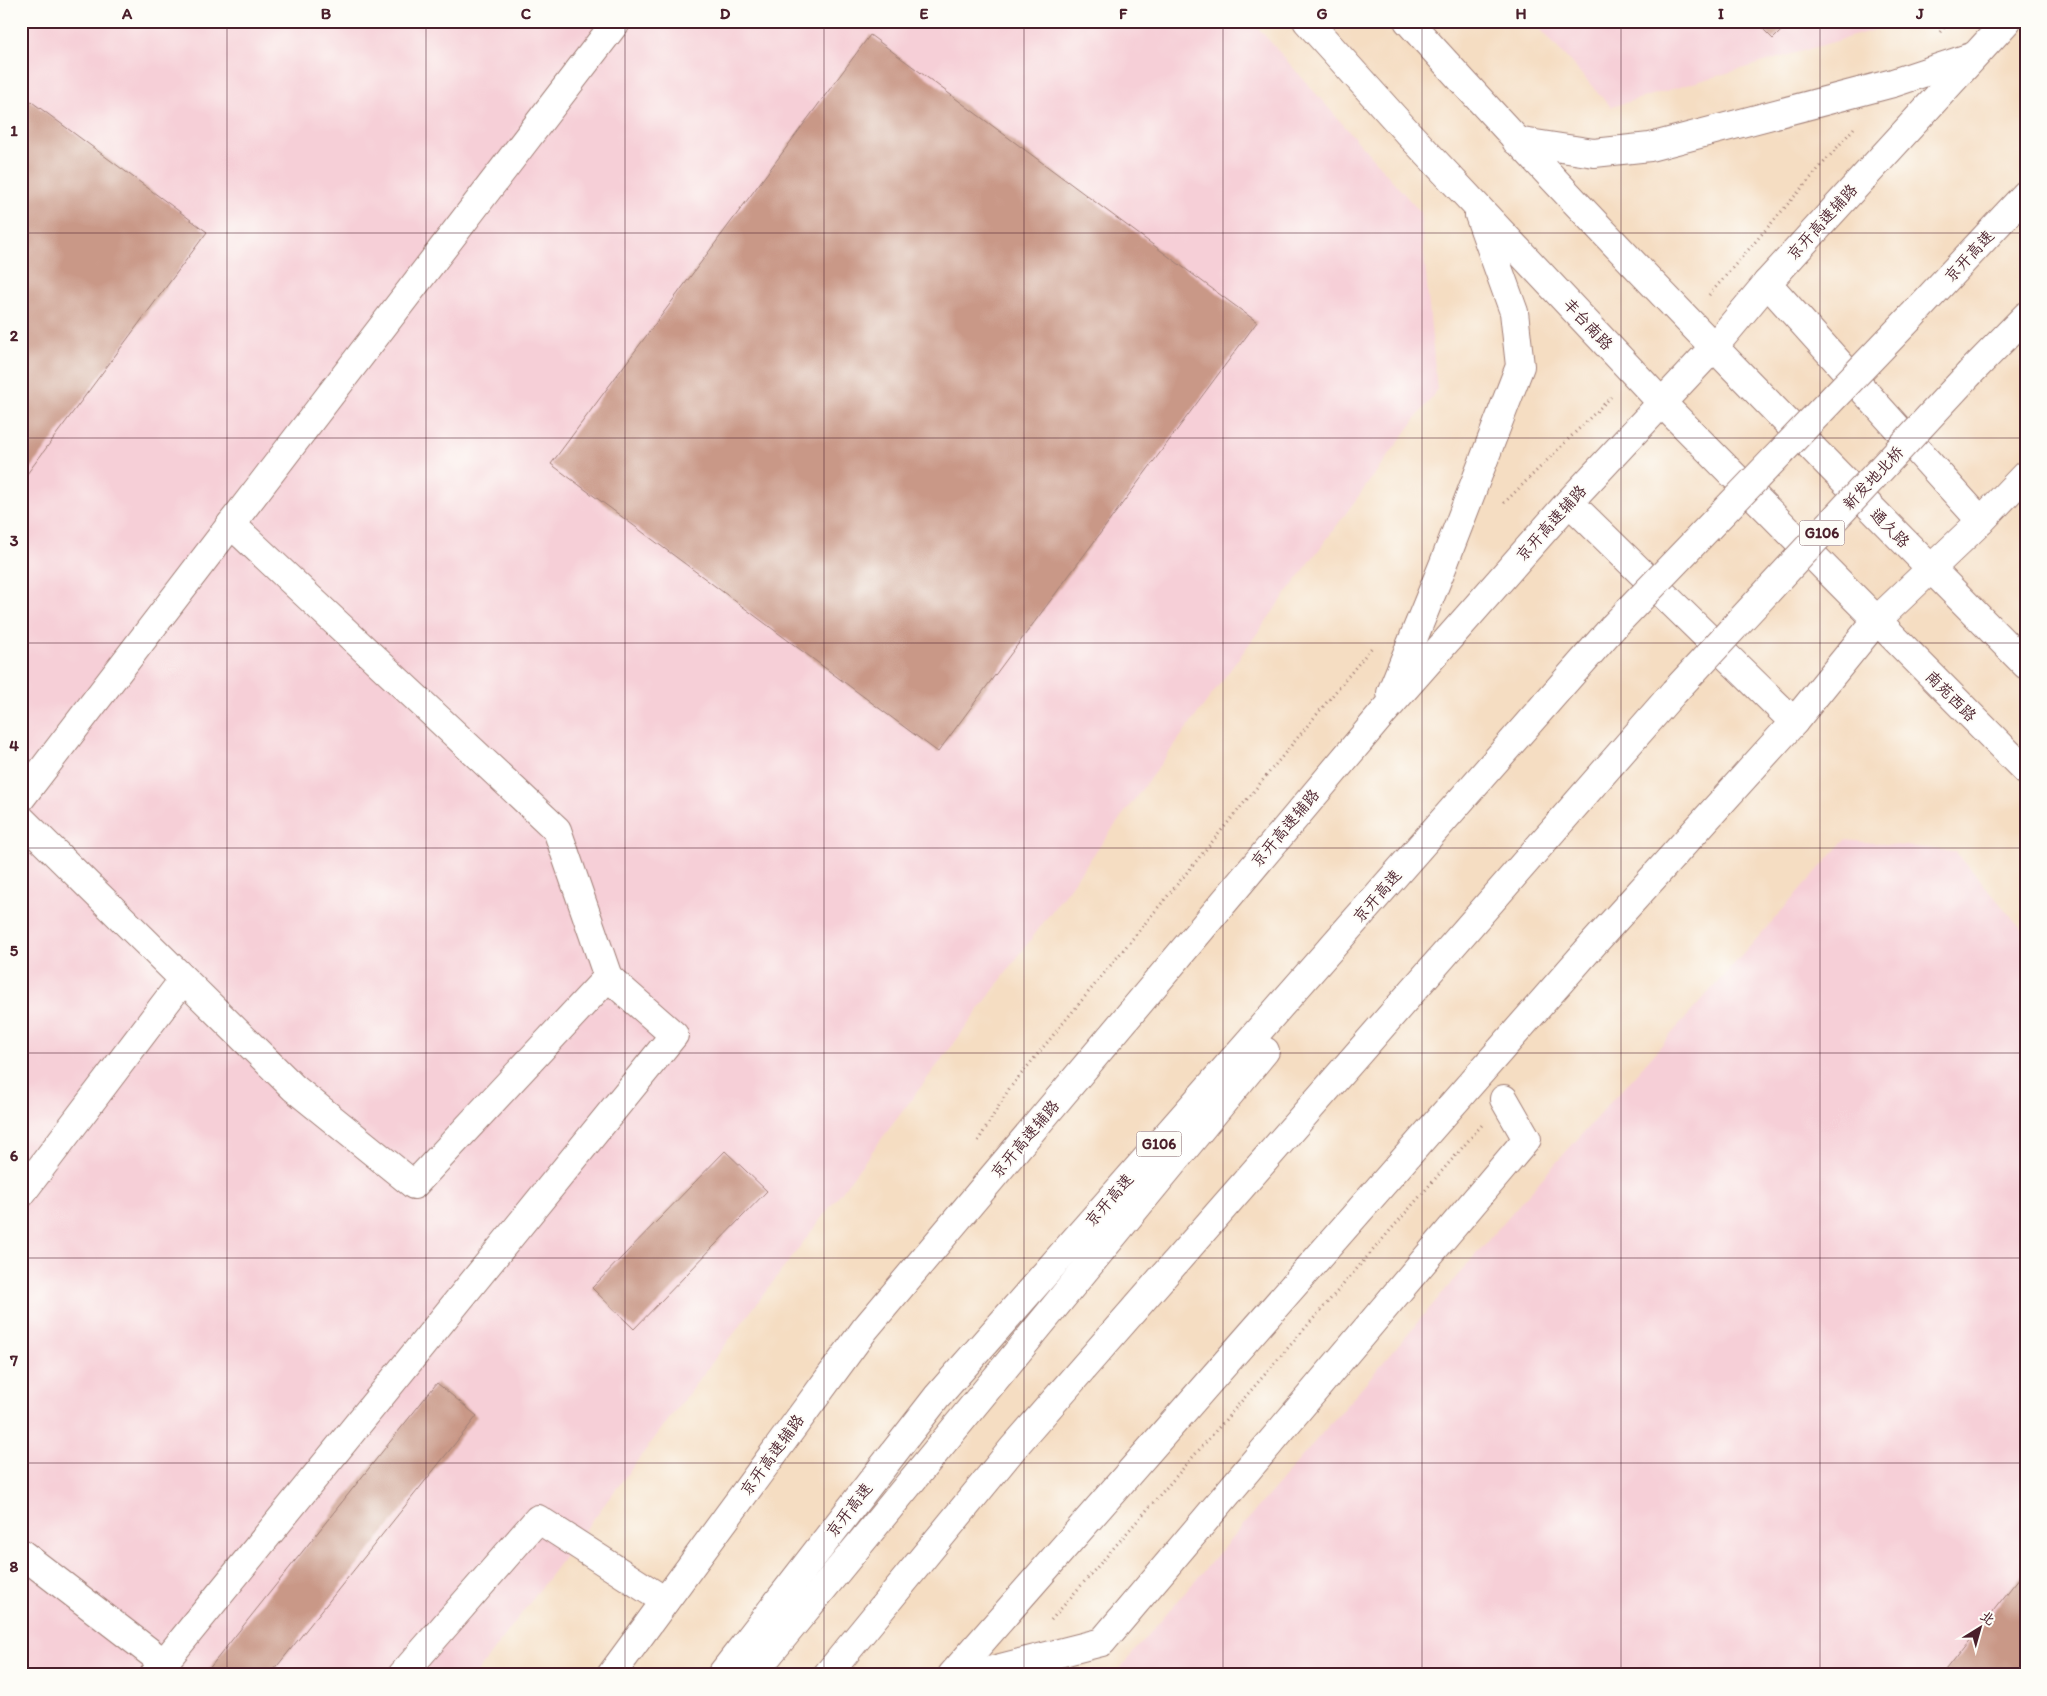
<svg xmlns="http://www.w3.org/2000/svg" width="2047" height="1696" viewBox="0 0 2047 1696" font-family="Itim,'LXGW WenKai TC',sans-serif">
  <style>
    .built { fill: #f6cfd7 }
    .building { fill: #c99887 }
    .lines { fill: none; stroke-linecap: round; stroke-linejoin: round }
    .minor-casing { stroke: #a07e76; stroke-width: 30 }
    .major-casing { stroke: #a07e76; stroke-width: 30 }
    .highway-casing { stroke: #a07e76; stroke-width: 30 }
    .path { stroke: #a07e76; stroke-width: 3; stroke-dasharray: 1 4; stroke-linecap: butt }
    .minor { stroke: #fff; stroke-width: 28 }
    .major { stroke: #fff; stroke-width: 28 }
    .highway { stroke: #fff; stroke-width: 28 }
    .highway-bridge-casing { stroke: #a07e76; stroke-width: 30; stroke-linecap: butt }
    .highway-bridge { stroke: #fff; stroke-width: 28 }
    .grid { fill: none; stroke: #4a1f2b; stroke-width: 1; stroke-opacity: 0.55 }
    .labels { text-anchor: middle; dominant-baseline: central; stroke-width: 4; stroke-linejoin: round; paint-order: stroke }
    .shield { fill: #fdfcf7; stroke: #806168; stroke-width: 1 }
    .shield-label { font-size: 15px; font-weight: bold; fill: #4a1f2b }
    .street-label { font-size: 16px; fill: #4a1f2b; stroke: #fdfcf7 }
    .neatline { fill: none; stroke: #4a1f2b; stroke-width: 2 }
    .grid-label { font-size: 16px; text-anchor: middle; font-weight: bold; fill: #4a1f2b }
  </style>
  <rect width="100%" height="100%" fill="#fdfcf7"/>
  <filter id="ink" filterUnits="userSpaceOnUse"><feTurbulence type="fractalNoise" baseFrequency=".02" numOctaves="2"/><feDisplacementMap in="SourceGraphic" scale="10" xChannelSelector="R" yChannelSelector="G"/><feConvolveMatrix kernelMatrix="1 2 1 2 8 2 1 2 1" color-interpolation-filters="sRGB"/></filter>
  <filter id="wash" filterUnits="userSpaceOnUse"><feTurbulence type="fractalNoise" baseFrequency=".0096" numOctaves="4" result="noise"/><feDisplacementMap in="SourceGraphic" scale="20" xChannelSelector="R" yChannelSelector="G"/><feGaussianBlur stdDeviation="1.12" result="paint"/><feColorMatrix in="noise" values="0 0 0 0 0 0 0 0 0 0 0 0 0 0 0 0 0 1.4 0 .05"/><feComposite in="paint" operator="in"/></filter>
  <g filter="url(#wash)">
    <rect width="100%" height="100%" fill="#f5ddc2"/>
    <g class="built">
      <path d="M21 21H1252L1420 212 1437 390 955 1042 475 1675H21Z"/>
      <path d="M1533 21H1883L1874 30 1611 107Z"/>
      <path d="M1845 840 1955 851 2026 934V1675H1114L1521 1202Z"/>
    </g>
    <g id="blocks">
      <g class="building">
        <path d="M1755 21H1791L1773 39Z"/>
        <path d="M870 35 1257 322 938 752 551 464Z"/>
        <path d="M21 94 207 232 21 482Z"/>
        <path d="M725 1151 767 1191 634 1329 592 1288Z"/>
        <path d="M437 1383 477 1416 270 1675H204Z"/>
        <path d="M2026 1569V1675H1943Z"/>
      </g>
    </g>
  </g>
  <g filter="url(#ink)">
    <use href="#blocks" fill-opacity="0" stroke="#a07e76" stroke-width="1"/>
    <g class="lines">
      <g class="minor-casing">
        <g id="minor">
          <path d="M231 524 557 830 608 977"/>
          <path d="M21 798 617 21"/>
          <path d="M21 819 294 1088 414 1185 608 977 674 1035 154 1675"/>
          <path d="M21 1194 183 980"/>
          <path d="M21 1553 164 1663"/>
          <path d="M402 1675 538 1519 665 1601"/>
          <path d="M973 1675 1102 1642 1527 1139 1504 1099"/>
        </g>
      </g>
      <g class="major-casing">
        <g id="major">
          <path d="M1307 21 1408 133 1662 403 2026 771"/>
          <path d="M1408 21C1607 242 1817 453 2026 665"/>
          <path d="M1516 141 1594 153 1650 147 1893 83 1971 57"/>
          <path d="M1767 283 1981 521"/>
          <path d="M1569 502 1794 722"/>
          <path d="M1391 693 1444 563 1520 366 1514 312 1479 215"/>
          <path d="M611 1675 865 1329 1383 713 1569 502 1713 348 1767 283 2007 21"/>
          <path d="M952 1675 1595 942 1794 722 1876 621 1981 521 2026 474"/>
        </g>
      </g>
      <g class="highway-casing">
        <g id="highway">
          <path d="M1911 317 2026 194"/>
          <path d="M1970 373 2026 316"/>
          <path d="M721 1675 937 1397 1613 627"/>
          <path d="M752 1675 1265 1051"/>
          <path d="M827 1675 1014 1447 1674 692"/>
        </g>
      </g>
      <g class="path">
        <path d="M1940 32 1950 21"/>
        <path d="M1709 295 1854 128"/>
        <path d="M1504 503 1611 397"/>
        <path d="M978 1141 1009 1089 1373 646"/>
        <path d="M1051 1620 1482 1125"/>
      </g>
      <use href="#minor" class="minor"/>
      <use href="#major" class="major"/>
      <use href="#highway" class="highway"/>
      <g class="highway-bridge-casing">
        <g id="highway-bridge">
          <path d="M1613 627 1911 317"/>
          <path d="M1674 692 1970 373"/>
        </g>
      </g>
      <use href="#highway-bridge" class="highway-bridge"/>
    </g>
  </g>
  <path class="grid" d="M227 21V1675M426 21V1675M625 21V1675M824 21V1675M1024 21V1675M1223 21V1675M1422 21V1675M1621 21V1675M1820 21V1675M21 233H2026M21 438H2026M21 643H2026M21 848H2026M21 1053H2026M21 1258H2026M21 1463H2026"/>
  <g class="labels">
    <g class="shield">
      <rect x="1799.5" y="520.5" width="45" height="25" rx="4"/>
      <rect x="1136.5" y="1131.5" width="45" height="25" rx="4"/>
    </g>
    <g class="shield-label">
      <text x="1822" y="533">G106</text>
      <text x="1159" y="1144">G106</text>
    </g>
    <g class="street-label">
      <text transform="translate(1822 222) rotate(-48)">京开高速辅路</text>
      <text transform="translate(1969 256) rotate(-47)">京开高速</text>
      <text transform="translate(1588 324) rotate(47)">丰台南路</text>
      <text transform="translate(1873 478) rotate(-47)">新发地北桥</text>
      <text transform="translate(1551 523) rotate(-48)">京开高速辅路</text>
      <text transform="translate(1890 528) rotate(45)">通久路</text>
      <text transform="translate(1951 696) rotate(45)">南苑西路</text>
      <text transform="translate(1285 828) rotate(-50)">京开高速辅路</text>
      <text transform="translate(1377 896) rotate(-49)">京开高速</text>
      <text transform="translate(1025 1139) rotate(-50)">京开高速辅路</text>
      <text transform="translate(1109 1200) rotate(-49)">京开高速</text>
      <text transform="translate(772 1455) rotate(-54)">京开高速辅路</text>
      <text transform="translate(849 1510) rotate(-52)">京开高速</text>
    </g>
  </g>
  <rect width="2047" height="1696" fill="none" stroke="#fdfcf7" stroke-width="55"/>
  <g transform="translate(1980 1628) rotate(37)" stroke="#fdfcf7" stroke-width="4" paint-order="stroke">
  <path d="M0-4L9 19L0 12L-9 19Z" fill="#4a1f2b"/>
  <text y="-8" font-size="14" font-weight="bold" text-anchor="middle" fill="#4a1f2b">北</text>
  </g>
  <rect x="28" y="28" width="1992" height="1640" class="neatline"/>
  <g class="grid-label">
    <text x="127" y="19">A</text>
    <text x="326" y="19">B</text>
    <text x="526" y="19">C</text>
    <text x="725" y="19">D</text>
    <text x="924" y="19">E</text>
    <text x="1123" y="19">F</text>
    <text x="1322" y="19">G</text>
    <text x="1521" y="19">H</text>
    <text x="1721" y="19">I</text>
    <text x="1920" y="19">J</text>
    <text x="14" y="136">1</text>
    <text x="14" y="341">2</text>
    <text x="14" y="546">3</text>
    <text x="14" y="751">4</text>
    <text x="14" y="956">5</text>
    <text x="14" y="1161">6</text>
    <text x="14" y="1366">7</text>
    <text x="14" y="1572">8</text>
  </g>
</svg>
